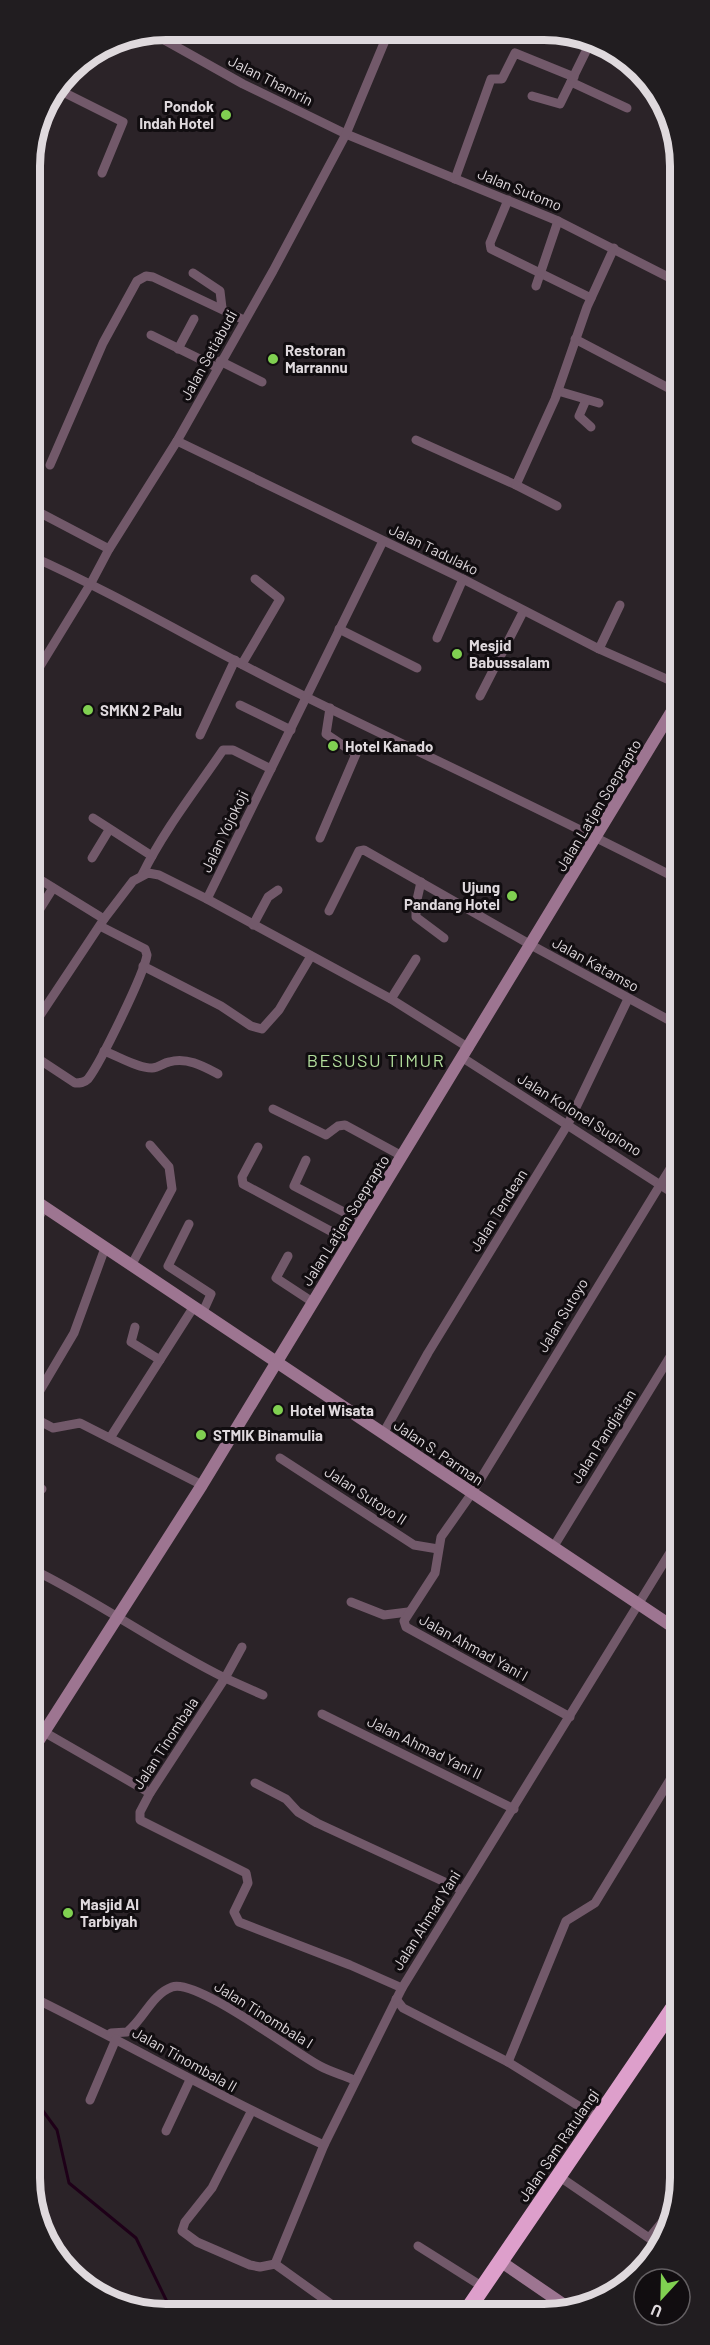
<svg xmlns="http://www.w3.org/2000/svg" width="710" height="2345" viewBox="0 0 710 2345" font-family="Barlow,sans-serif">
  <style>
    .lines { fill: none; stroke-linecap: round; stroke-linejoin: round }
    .stream { stroke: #1e0018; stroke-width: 3 }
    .street { stroke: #72596a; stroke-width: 9 }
    .secondary { stroke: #9d7591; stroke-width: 12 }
    .highway { stroke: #dd9fcb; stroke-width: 16 }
    .poi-dot { fill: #80d051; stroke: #110d10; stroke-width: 2 }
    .labels { text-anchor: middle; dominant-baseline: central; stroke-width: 6; stroke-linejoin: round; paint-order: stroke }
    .street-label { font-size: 15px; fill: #dfd9dd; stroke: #110d10 }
    .poi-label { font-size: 15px; font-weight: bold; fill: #dfd9dd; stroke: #110d10; text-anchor: start }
    .quarter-label { font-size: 18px; letter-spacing: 1.5px; fill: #b2de9c; stroke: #110d10 }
    .rim { fill: none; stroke: #dfd9dd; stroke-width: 8 }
  </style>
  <rect width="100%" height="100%" fill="#2b2328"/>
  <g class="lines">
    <path class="stream" d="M32 2096 57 2130 69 2183 136 2238 172 2312"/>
    <g class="street">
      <path d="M152 33 243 84 346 134 558 221 678 282"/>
      <path d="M571 82 627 108"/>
      <path d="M57 89 123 122 102 173"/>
      <path d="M532 96 560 104 590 43"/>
      <path d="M41 130 57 89"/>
      <path d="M455 179 491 79H502L515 53 574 77"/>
      <path d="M508 200 490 243 491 249 591 298"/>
      <path d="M193 273 220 291 222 308"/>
      <path d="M536 286 558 221"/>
      <path d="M151 335 216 367"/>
      <path d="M575 339 678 393"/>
      <path d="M178 349 194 319"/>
      <path d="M220 361 262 382"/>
      <path d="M558 391 599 403"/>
      <path d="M586 400 579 416 591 427"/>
      <path d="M416 440 516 485 555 399 587 307 614 248"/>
      <path d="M177 441 463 579 599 649 678 684"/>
      <path d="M50 465 103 343 137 281 146 276 153 277 244 320"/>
      <path d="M516 485 557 506"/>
      <path d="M31 508 109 549"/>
      <path d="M31 556C125 598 213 652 306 697 430 758 556 816 678 879"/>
      <path d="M339 629 417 668"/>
      <path d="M437 638 463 579"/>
      <path d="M599 649 620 605"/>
      <path d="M242 664 280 599 255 579"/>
      <path d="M31 681 91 583 109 549 177 441 273 271 346 134 389 31"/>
      <path d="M480 696 523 612"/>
      <path d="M240 705 291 730"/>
      <path d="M200 735 235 660"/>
      <path d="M93 818 152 856"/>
      <path d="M320 838 356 754 326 734 330 708"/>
      <path d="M92 858 109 830"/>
      <path d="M31 874 104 919"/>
      <path d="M142 875C164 830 195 791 223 750H233L271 769"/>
      <path d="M421 882 416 904V917L444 938"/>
      <path d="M207 899 391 999 469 1048"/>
      <path d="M329 911 359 851 364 850 531 945 678 1025"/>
      <path d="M31 923 53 888"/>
      <path d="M253 925 268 897 278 890"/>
      <path d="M143 966 221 1006 251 1026 262 1029 279 1010 311 956"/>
      <path d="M391 999 416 959"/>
      <path d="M31 1029 104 919 133 881 148 873 159 875 207 899 383 541"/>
      <path d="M104 1051C118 1056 137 1068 152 1068 159 1068 163 1063 169 1062 187 1057 203 1066 218 1074"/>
      <path d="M31 1054 75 1083C80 1083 84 1083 88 1079 101 1062 144 974 147 955L145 949 100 926"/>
      <path d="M463 1058 679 1197"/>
      <path d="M273 1109 326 1135 338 1126 345 1125 402 1156"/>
      <path d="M258 1147 242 1177 243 1184 349 1241"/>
      <path d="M306 1160 294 1186 361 1221"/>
      <path d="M189 1224 168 1266 211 1294 202 1314"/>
      <path d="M31 1229 45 1207"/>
      <path d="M288 1256 276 1278 311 1301"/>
      <path d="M131 1266 172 1189 169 1167 150 1145"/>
      <path d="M135 1327 131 1342 160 1360"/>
      <path d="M32 1404 74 1333 105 1248"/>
      <path d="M36 1419 53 1428 80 1423 202 1485"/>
      <path d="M384 1432 428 1353 568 1124 628 999"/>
      <path d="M110 1438 193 1308"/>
      <path d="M280 1458 414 1545 438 1549"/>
      <path d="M32 1484 42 1489"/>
      <path d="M554 1546 679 1342"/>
      <path d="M32 1569C99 1602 158 1645 225 1678L150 1793 140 1812V1820L246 1873 248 1883 234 1912 239 1922 350 1965 402 1988"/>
      <path d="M351 1602 384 1615 408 1612"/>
      <path d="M242 1647 225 1678 263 1695"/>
      <path d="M322 1714 514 1809"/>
      <path d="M570 1717 406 1627 404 1621 435 1573 441 1537 472 1493 679 1154"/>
      <path d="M44 1732 150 1793"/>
      <path d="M255 1783 286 1799 298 1812 317 1823 462 1890"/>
      <path d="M32 1997C130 2045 225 2100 324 2145"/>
      <path d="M396 1999 403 2008 508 2062 598 2118"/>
      <path d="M111 2033 127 2032C143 2020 152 1994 172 1987 196 1978 292 2051 320 2066 331 2072 343 2075 354 2080"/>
      <path d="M508 2062 566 1921 595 1903 679 1765"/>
      <path d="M90 2100 116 2039"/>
      <path d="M251 2112 212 2188 185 2222 182 2231 197 2242 250 2265 260 2267 275 2264"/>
      <path d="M166 2131 190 2080"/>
      <path d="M560 2177 649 2238 668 2215"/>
      <path d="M418 2246 483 2287"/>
      <path d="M275 2264 324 2145 402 1988 679 1538"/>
      <path d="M275 2264 342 2312"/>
    </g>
    <g class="secondary">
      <path d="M31 1198 679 1631"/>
      <path d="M32 1751 202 1485 678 701"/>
      <path d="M500 2261 573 2311"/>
    </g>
    <path class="highway" d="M466 2312 680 1998"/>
  </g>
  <g class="poi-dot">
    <circle cx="226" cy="115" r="6"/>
    <circle cx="273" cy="359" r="6"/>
    <circle cx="457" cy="654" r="6"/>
    <circle cx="88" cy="710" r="6"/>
    <circle cx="333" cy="746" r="6"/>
    <circle cx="512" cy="896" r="6"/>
    <circle cx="278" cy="1410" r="6"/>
    <circle cx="201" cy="1435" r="6"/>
    <circle cx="68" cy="1913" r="6"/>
  </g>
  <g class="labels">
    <g class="street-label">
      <text transform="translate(271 80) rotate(27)">Jalan Thamrin</text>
      <text transform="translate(520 189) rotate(22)">Jalan Sutomo</text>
      <text transform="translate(208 355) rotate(-61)">Jalan Setiabudi</text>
      <text transform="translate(434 549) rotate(26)">Jalan Tadulako</text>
      <text transform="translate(598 805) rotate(-59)">Jalan Latjen Soeprapto</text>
      <text transform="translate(224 831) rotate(-64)">Jalan Yojokoji</text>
      <text transform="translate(596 964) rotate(29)">Jalan Katamso</text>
      <text transform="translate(580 1114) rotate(32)">Jalan Kolonel Sugiono</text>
      <text transform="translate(498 1210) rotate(-58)">Jalan Tendean</text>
      <text transform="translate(345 1220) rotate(-58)">Jalan Latjen Soeprapto</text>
      <text transform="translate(562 1315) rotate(-59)">Jalan Sutoyo</text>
      <text transform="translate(603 1436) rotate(-58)">Jalan Pandjaitan</text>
      <text transform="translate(439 1452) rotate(34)">Jalan S. Parman</text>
      <text transform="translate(366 1495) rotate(33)">Jalan Sutoyo II</text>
      <text transform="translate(474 1647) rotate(29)">Jalan Ahmad Yani I</text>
      <text transform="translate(165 1743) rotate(-57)">Jalan Tinombala</text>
      <text transform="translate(425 1747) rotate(26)">Jalan Ahmad Yani II</text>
      <text transform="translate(426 1920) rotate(-58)">Jalan Ahmad Yani</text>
      <text transform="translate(264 2014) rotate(32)">Jalan Tinombala I</text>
      <text transform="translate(185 2059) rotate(29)">Jalan Tinombala II</text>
      <text transform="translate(558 2145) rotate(-56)">Jalan Sam Ratulangi</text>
    </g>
    <g class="poi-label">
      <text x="214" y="106" text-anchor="end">Pondok<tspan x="214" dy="17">Indah Hotel</tspan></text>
      <text x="285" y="350">Restoran<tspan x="285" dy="17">Marrannu</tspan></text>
      <text x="469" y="645">Mesjid<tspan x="469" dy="17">Babussalam</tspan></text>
      <text x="100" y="710">SMKN 2 Palu</text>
      <text x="345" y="746">Hotel Kanado</text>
      <text x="500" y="887" text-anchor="end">Ujung<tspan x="500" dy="17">Pandang Hotel</tspan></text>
      <text x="290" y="1410">Hotel Wisata</text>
      <text x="213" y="1435">STMIK Binamulia</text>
      <text x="80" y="1904">Masjid Al<tspan x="80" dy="17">Tarbiyah</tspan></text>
    </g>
    <g class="quarter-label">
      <text x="376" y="1060">BESUSU TIMUR</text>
    </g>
  </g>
  <path d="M0 0H710V2345H0ZM166 40H544A126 126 0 0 1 670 166V2178A126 126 0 0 1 544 2304H166A126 126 0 0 1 40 2178V166A126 126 0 0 1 166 40Z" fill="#211d20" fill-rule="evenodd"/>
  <path class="rim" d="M166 40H544A126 126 0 0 1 670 166V2178A126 126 0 0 1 544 2304H166A126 126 0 0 1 40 2178V166A126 126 0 0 1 166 40Z"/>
  <g transform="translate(662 2297) rotate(202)"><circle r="28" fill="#110d10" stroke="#635f62" stroke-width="1.5"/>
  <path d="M0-4.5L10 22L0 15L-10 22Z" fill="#80d051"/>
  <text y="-9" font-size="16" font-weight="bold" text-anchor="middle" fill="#dfd9dd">U</text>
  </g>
</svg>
